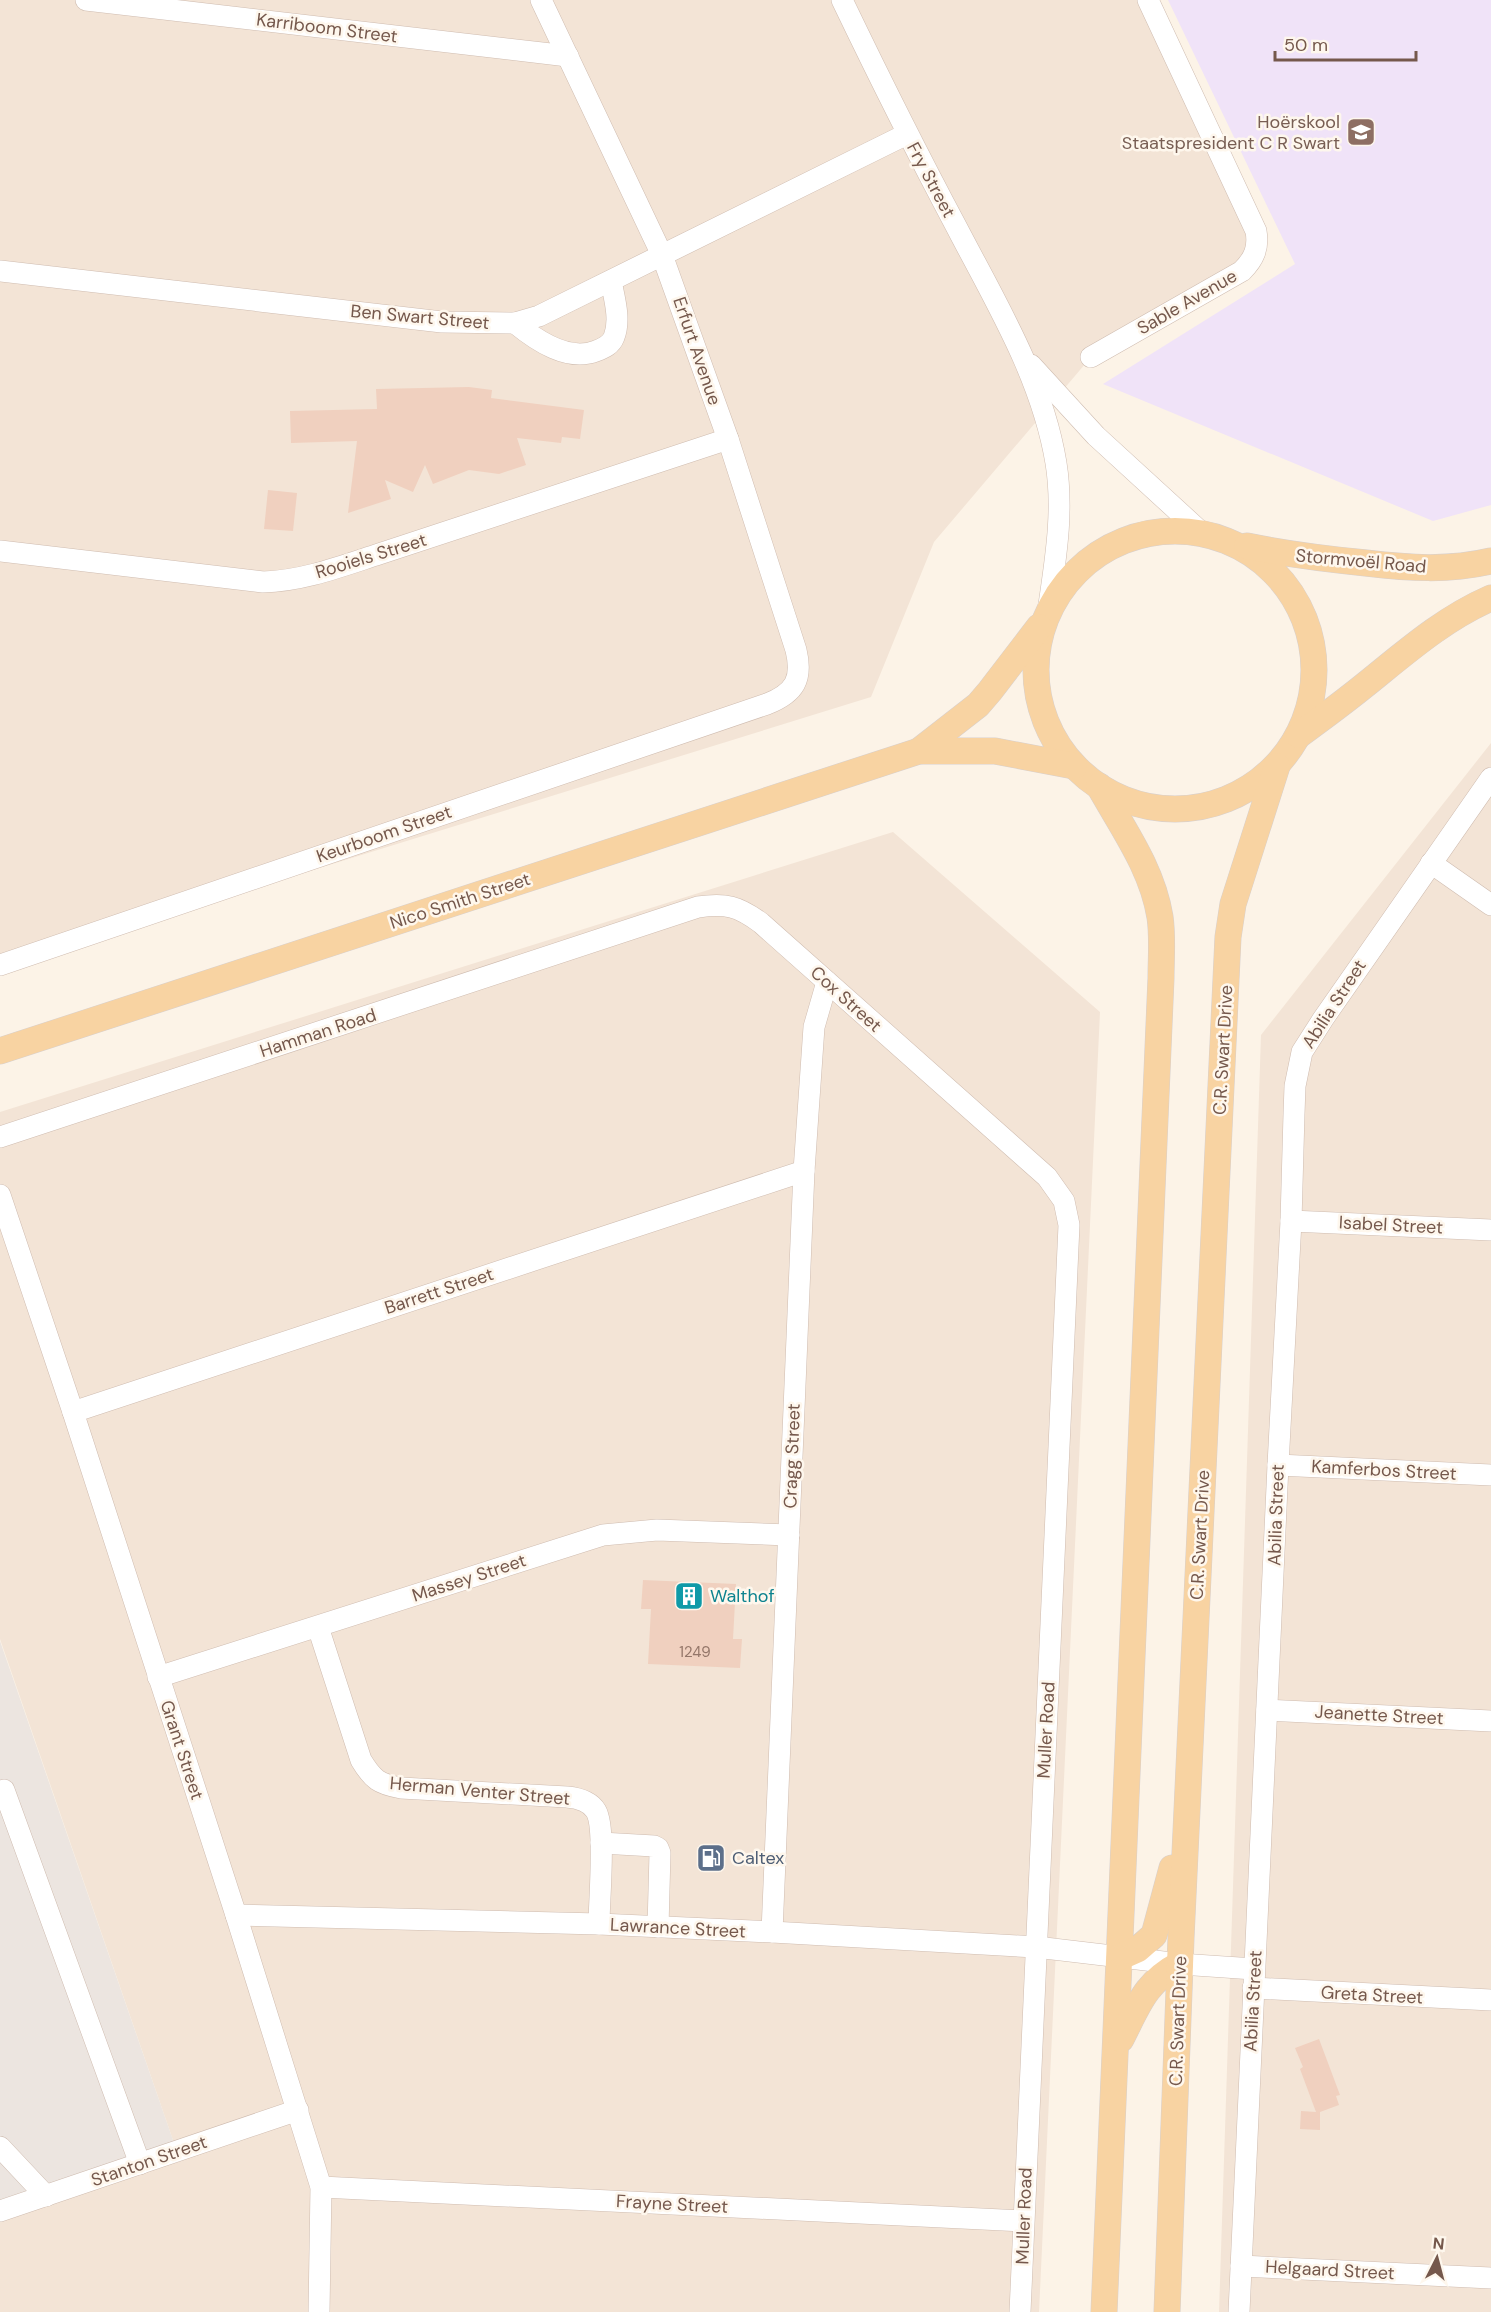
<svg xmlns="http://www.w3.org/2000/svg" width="1491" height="2312" viewBox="0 0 1491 2312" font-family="'DM Sans',sans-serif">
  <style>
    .residential { fill: #f3e4d6 }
    .industrial { fill: #ece5e0 }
    .education { fill: #f0e3f8 }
    .building { fill: #f0d0bf }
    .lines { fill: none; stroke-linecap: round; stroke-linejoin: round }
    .minor-casing { stroke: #cfbcb0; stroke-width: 22 }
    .major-casing { stroke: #d8d0cd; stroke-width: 27 }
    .minor { stroke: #fff; stroke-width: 21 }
    .major { stroke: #f8d3a2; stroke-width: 26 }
    .labels { text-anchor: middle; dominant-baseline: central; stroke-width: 5; stroke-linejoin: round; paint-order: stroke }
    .number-label { font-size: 15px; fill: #947669 }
    .street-label { font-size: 18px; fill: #75584c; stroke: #fef7ed }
    .education-label { font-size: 18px; fill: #785e54; stroke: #fef7ed; text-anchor: end }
    .culture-label { font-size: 18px; fill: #0d838f; stroke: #fef7ed; text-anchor: start }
    .service-label { font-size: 18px; fill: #4e5e75; stroke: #fef7ed; text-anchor: start }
  </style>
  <rect width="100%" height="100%" fill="#fcf3e7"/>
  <g class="residential">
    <path d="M0 0H1138L1261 259 1091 357 934 542 871 697 0 967Z"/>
    <path d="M1491 743V2312H1219L1261 1035Z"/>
    <path d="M893 832 1100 1012 1039 2312H0V2203L174 2143 0 1639V1112Z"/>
  </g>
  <path class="industrial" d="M0 1641 174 2143 0 2201Z"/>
  <path class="education" d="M1168 0H1491V505L1433 521 1103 384 1295 264Z"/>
  <g class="building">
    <path d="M469 387 492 390 491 398 584 410 580 439 562 437 561 443 517 438 526 465 499 474 469 470 433 484 425 465 413 492 385 480 391 499 348 513 357 441 291 443 290 411 377 409 376 389Z"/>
    <path d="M268 490 297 493 293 531 264 529Z"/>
    <path d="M643 1580 736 1584 733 1639H742L740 1668 648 1664 651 1609H641Z"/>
    <path d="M1319 2039 1340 2095 1336 2096 1339 2105 1320 2112V2130L1300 2129 1301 2111 1316 2112 1300 2069 1303 2067 1295 2048Z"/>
  </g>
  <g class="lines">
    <g class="minor-casing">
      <g id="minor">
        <path d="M86 0 568 56"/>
        <path d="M842 0C879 77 917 153 957 228 996 303 1042 378 1056 463 1064 513 1055 562 1048 612"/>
        <path d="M0 271 442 322 515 323 539 316 907 134"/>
        <path d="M515 323C537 341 568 362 596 351 604 348 611 345 614 337 621 320 614 297 611 281"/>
        <path d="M1091 357 1242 271C1254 259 1259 248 1256 231L1148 0"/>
        <path d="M1031 365 1096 436 1203 534"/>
        <path d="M0 551 263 582C303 581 342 566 379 554L728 439"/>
        <path d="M1431 863 1491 905"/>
        <path d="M0 965 767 704C795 693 803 679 796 650L728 439 662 255 541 0"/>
        <path d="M0 1137 698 907C726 903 738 906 761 923L1047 1177 1064 1201 1069 1225 1020 2312"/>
        <path d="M0 1195 73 1412 236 1915 321 2187 319 2312"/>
        <path d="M1291 1221 1491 1230"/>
        <path d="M73 1412 804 1171"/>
        <path d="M1278 1465 1491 1475"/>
        <path d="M318 1627 361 1760C373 1780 379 1784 401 1788L567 1797C578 1798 590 1801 596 1811 606 1828 599 1901 599 1924"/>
        <path d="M158 1677 603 1535 657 1530 789 1535"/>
        <path d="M1267 1710 1491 1721"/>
        <path d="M4 1790 140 2164"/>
        <path d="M601 1843 654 1846 658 1848 660 1853 658 1927"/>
        <path d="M236 1915 599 1924 772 1932 1036 1947 1180 1964 1254 1969"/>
        <path d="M772 1932 804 1171 814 1027 827 982"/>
        <path d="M1253 1988 1491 2000"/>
        <path d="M0 2147 46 2196"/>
        <path d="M321 2187 1023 2221"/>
        <path d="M0 2211 298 2110"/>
        <path d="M1241 2266 1491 2278"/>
        <path d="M1239 2312 1278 1465 1291 1221 1294 1114 1295 1086 1302 1052 1323 1019 1491 778"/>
      </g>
    </g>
    <g class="major-casing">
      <g id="major">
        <circle cx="1175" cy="670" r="139"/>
        <path d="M1247 546C1286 554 1326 559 1366 563 1408 568 1449 571 1491 561"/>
        <path d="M1299 735C1321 719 1344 702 1365 685 1406 652 1443 619 1491 598"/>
        <path d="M919 751 978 705 990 691 1039 627"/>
        <path d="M1099 786C1123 829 1152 868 1160 917 1163 937 1161 958 1161 978L1104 2312"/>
        <path d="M0 1051 919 751H995L1074 766"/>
        <path d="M1120 1957 1138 1949 1154 1935 1172 1868"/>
        <path d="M1121 2039C1138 2006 1145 1982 1180 1964"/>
        <path d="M1167 2312 1181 1938 1228 937 1233 904 1277 766"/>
      </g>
    </g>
    <use href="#minor" class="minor"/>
    <use href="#major" class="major"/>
  </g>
  <defs>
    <g id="school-square" transform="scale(1.5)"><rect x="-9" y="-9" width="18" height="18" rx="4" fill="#8d6e63" stroke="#fef7ed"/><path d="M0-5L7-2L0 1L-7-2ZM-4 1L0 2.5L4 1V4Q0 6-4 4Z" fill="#fff"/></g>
    <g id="building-square" transform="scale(1.5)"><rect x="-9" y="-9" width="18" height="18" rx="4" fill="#0f9aa8" stroke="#fef7ed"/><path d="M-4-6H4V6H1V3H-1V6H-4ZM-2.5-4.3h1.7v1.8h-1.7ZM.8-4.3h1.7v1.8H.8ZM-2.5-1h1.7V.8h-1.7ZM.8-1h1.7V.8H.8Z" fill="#fff"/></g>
    <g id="fuel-square" transform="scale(1.5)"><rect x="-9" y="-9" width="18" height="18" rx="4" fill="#5c6f8a" stroke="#fef7ed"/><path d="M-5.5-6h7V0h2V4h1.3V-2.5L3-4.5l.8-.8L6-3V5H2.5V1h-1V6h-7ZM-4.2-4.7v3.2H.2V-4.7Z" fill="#fff"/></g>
  </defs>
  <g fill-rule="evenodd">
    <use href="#school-square" x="1361" y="132"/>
    <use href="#building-square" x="689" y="1596"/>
    <use href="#fuel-square" x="711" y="1858"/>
  </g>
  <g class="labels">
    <g class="number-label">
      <text x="695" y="1652">1249</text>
    </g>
    <g class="street-label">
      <text transform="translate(327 28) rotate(7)">Karriboom Street</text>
      <text transform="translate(931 180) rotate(62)">Fry Street</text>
      <text transform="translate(1187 302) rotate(-30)">Sable Avenue</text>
      <text transform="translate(420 317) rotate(5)">Ben Swart Street</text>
      <text transform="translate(697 351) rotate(71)">Erfurt Avenue</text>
      <text transform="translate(371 556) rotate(-17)">Rooiels Street</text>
      <text transform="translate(1361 561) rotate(5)">Stormvoël Road</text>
      <text transform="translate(384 834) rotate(-19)">Keurboom Street</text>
      <text transform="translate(460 901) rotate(-18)">Nico Smith Street</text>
      <text transform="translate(846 999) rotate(42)">Cox Street</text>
      <text transform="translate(1334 1004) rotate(-57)">Abilia Street</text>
      <text transform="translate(318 1033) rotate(-18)">Hamman Road</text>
      <text transform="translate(1223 1050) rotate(-87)">C.R. Swart Drive</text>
      <text transform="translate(1391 1225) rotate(3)">Isabel Street</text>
      <text transform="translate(439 1291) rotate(-18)">Barrett Street</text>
      <text transform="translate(792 1456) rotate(-88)">Cragg Street</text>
      <text transform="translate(1384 1470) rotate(3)">Kamferbos Street</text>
      <text transform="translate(1276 1515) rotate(-88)">Abilia Street</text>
      <text transform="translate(1200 1535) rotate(-87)">C.R. Swart Drive</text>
      <text transform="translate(469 1578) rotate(-18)">Massey Street</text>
      <text transform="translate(1379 1715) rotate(3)">Jeanette Street</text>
      <text transform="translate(1046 1730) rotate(-87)">Muller Road</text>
      <text transform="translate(182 1750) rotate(72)">Grant Street</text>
      <text transform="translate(480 1791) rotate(5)">Herman Venter Street</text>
      <text transform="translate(678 1928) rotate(3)">Lawrance Street</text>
      <text transform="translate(1372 1995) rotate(3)">Greta Street</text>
      <text transform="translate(1253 2001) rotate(-87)">Abilia Street</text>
      <text transform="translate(1178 2021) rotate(-88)">C.R. Swart Drive</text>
      <text transform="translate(149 2161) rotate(-19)">Stanton Street</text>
      <text transform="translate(672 2204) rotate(3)">Frayne Street</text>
      <text transform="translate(1024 2216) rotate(-88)">Muller Road</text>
      <text transform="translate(1330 2270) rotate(3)">Helgaard Street</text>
    </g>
    <g class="education-label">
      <text x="1340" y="122">Hoërskool<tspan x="1340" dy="21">Staatspresident C R Swart</tspan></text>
    </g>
    <g class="culture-label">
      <text x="710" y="1596">Walthof</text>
    </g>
    <g class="service-label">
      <text x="732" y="1858">Caltex</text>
    </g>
  </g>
  <g transform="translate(1437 2258) rotate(6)" stroke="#fef7ed" stroke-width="4.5" paint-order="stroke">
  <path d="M0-4.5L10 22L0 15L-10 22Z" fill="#75584c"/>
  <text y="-9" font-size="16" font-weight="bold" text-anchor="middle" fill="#75584c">N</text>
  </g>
  <path d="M1275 51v9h141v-9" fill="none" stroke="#75584c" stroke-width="3"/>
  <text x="1284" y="51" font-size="18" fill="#75584c" stroke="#fef7ed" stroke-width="4.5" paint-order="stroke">50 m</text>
</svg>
